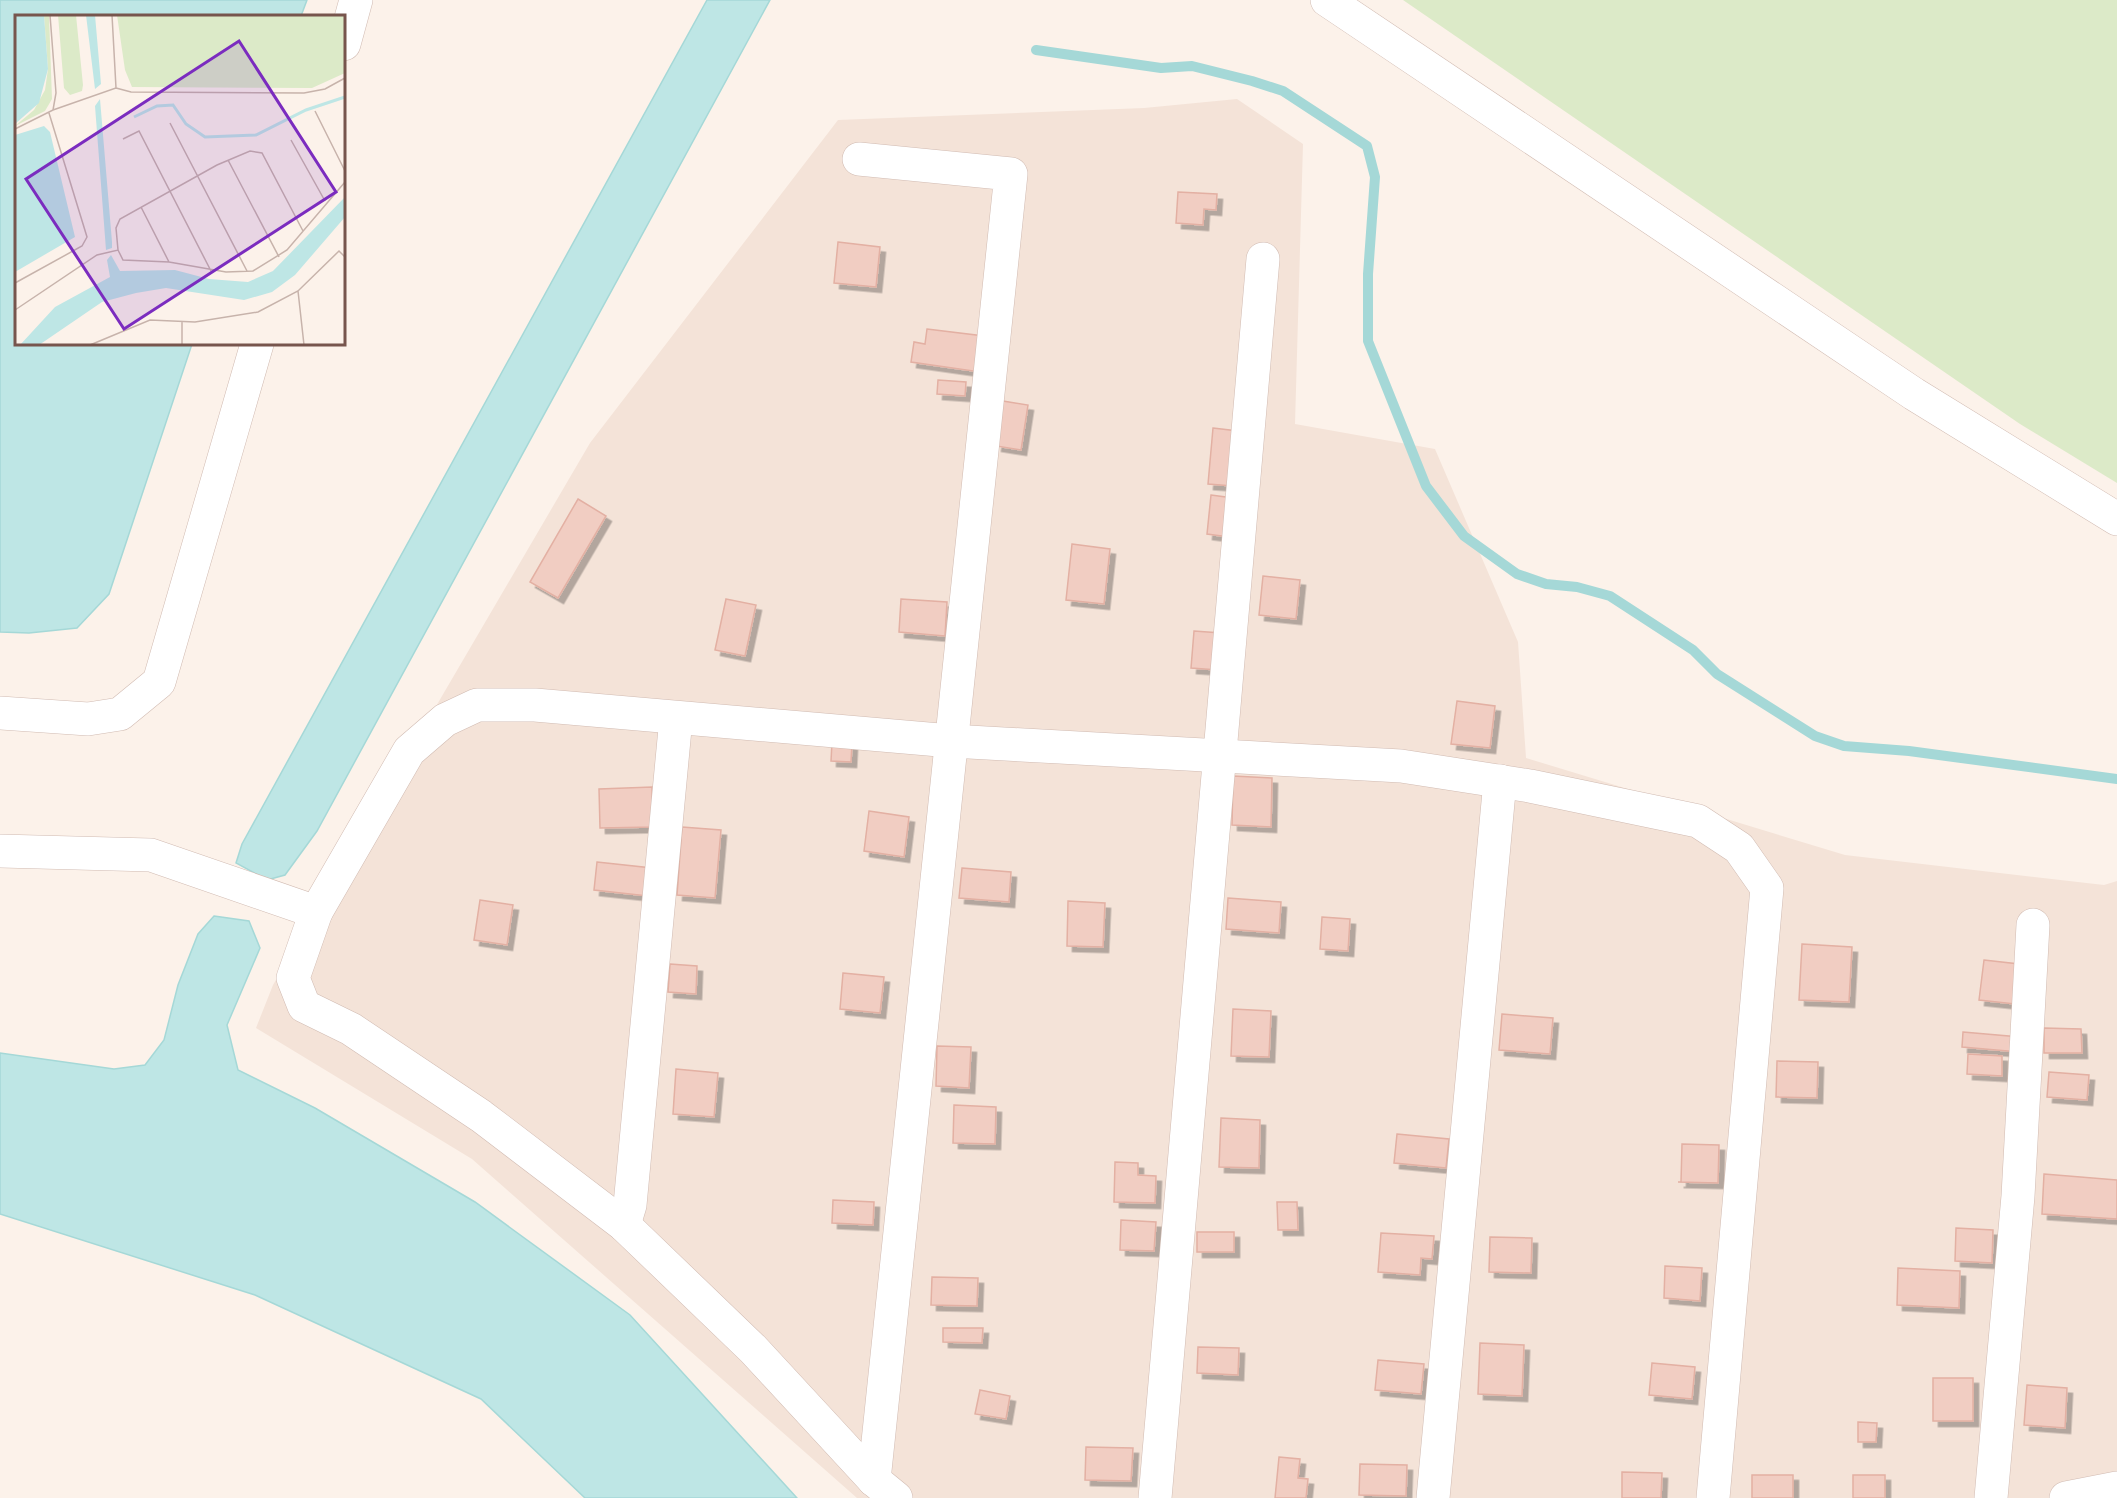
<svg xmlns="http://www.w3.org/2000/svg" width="2117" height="1498" viewBox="0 0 2117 1498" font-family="'Noto Sans',sans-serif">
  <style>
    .residential { fill: #f4e3d8 }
    .green { fill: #dceac8 }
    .water { fill: #bee6e5; stroke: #a5d8d7; stroke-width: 1.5 }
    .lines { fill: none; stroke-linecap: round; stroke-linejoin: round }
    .stream { stroke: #a5d8d7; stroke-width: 10 }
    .building { fill: #f1cdc2; stroke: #e3b0a3; stroke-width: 1.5; filter: url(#shadow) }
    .minor-casing { stroke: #d1bbb2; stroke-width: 34 }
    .minor { stroke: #fff; stroke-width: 33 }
    .inset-river { fill: none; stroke: #bee6e5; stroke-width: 3 }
    .inset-road { fill: none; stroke: #c7b3ab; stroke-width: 1.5 }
    .view { fill: #7b2cbf; fill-opacity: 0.15; stroke: #7b2cbf; stroke-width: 3 }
    .inset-edge { fill: none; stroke: #77554d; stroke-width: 3 }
  </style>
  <defs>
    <filter id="shadow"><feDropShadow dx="5.5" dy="5.5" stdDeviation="0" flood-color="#0004"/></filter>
  </defs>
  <rect width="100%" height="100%" fill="#fcf2ea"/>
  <path class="residential" d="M1237 99 1303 144 1295 424 1435 449 1518 642 1526 758 1845 855 2104 885 2117 881V1498H857L472 1159 256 1028 273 985 590 443 838 120 1144 108Z"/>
  <path class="green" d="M1403 0H2117V483L2020 424Z"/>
  <g class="water">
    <path d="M0 0H307L301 16H16V344H192L109 594 77 628 29 633 0 632Z"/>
    <path d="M707 0H770L317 831 285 875 267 880 236 863 242 844Z"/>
    <path d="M214 916 249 921 260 948 227 1025 238 1070 315 1108 475 1202 630 1315 797 1498H585L481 1399 255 1295 0 1214V1053L114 1069 145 1065 164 1040 178 985 198 934Z"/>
  </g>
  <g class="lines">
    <path class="stream" d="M1036 50 1161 68 1192 66 1252 81 1283 91 1367 146 1375 177 1368 274V341L1426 486 1464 536 1517 574 1546 584 1577 587 1610 596 1693 650 1717 674 1815 736 1844 746 1909 751 2117 779"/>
  </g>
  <g class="building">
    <path d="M1178 192 1217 194 1216 210 1204 209 1203 225 1176 223Z"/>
    <path d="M838 242 880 247 876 287 834 283Z"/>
    <path d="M927 329 984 336 980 372 911 362 914 342 925 344Z"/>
    <path d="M938 380 966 382 965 396 937 394Z"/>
    <path d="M1003 401 1028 405 1021 450 996 446Z"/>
    <path d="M1213 428 1238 431 1233 486 1208 484Z"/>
    <path d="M1211 495 1233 498 1229 537 1207 534Z"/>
    <path d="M578 499 606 516 558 598 530 582Z"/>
    <path d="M1072 544 1110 549 1104 604 1066 600Z"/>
    <path d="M1263 576 1300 580 1296 619 1259 615Z"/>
    <path d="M726 599 756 605 745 656 715 650Z"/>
    <path d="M901 599 947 602 945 636 899 632Z"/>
    <path d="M1194 631 1221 633 1218 670 1191 668Z"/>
    <path d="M1457 701 1495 706 1490 748 1451 744Z"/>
    <path d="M832 742 852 743 851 762 831 761Z"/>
    <path d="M1233 776 1272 778 1271 827 1232 825Z"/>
    <path d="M652 787 653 827 600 828 599 789Z"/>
    <path d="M869 811 909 817 904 857 864 851Z"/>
    <path d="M682 827 721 830 715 898 677 895Z"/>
    <path d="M597 862 652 868 648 896 594 890Z"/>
    <path d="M962 868 1011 872 1009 902 959 898Z"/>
    <path d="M1228 898 1281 902 1279 933 1226 929Z"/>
    <path d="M480 900 513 905 507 945 474 940Z"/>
    <path d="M1068 901 1105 903 1103 947 1067 946Z"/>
    <path d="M1322 917 1350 919 1348 951 1320 949Z"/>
    <path d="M1802 944 1852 947 1849 1002 1799 1000Z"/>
    <path d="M1984 960 2019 964 2015 1004 1979 1000Z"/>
    <path d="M670 964 697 966 696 994 668 992Z"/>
    <path d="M843 973 884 977 880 1013 840 1009Z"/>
    <path d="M1233 1009 1271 1011 1269 1057 1231 1056Z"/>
    <path d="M1502 1014 1553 1018 1550 1054 1499 1050Z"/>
    <path d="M2044 1028 2081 1029 2082 1053H2044Z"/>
    <path d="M1963 1032 2020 1037 2019 1052 1962 1047Z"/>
    <path d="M937 1046 971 1047 969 1088 936 1086Z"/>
    <path d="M1968 1054 2002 1056V1076L1967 1074Z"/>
    <path d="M1777 1061 1818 1062 1817 1098 1776 1097Z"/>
    <path d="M676 1069 718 1073 714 1117 673 1114Z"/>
    <path d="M2049 1072 2089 1075 2087 1100 2047 1097Z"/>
    <path d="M954 1105 996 1107 995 1144 953 1143Z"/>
    <path d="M1221 1118 1260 1120 1259 1168 1219 1167Z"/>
    <path d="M1397 1134 1449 1139 1446 1168 1394 1163Z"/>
    <path d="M1682 1144 1719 1145 1718 1183 1678 1182H1681Z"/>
    <path d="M1115 1162 1138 1163V1175L1156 1176 1155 1203 1114 1202Z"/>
    <path d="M2044 1174 2117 1180V1219L2042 1214Z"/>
    <path d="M833 1200 874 1202 873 1225 832 1223Z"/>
    <path d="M1277 1202H1297L1298 1230H1278Z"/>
    <path d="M1121 1220 1156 1222 1154 1251 1120 1250Z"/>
    <path d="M1956 1228 1993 1230 1992 1263 1955 1261Z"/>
    <rect x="1197" y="1232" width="37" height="20"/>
    <path d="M1381 1233 1434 1236 1432 1259 1421 1258 1420 1275 1378 1272Z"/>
    <path d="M1490 1237 1532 1238 1531 1273 1489 1272Z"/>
    <path d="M1665 1266 1702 1268 1700 1301 1664 1298Z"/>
    <path d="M1898 1268 1960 1271 1959 1308 1897 1305Z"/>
    <path d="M932 1277 978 1278 977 1306 931 1305Z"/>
    <path d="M943 1328H983L982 1343 943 1342Z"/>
    <path d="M1480 1343 1524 1345 1522 1396 1478 1394Z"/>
    <path d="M1198 1347 1239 1348 1238 1375 1197 1373Z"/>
    <path d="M1378 1360 1424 1364 1421 1394 1375 1390Z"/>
    <path d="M1652 1363 1695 1367 1692 1399 1649 1395Z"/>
    <rect x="1933" y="1378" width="40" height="43"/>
    <path d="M2027 1385 2067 1388 2065 1428 2024 1425Z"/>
    <path d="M980 1390 1010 1396 1006 1419 975 1414Z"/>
    <path d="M1858 1422 1877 1423 1876 1442H1858Z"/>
    <path d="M1086 1447 1133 1448 1131 1481 1085 1480Z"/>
    <path d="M1279 1457 1300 1459 1298 1478 1308 1479 1306 1498H1275Z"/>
    <path d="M1360 1464 1407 1465 1406 1496 1359 1495Z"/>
    <path d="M1622 1472 1662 1473 1661 1498H1622Z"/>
    <rect x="1752" y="1475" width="41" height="23"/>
    <rect x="1853" y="1475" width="32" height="23"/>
  </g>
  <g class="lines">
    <g class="minor-casing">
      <g id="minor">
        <path d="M1327 0 1914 394 2117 519"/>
        <path d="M344 44 356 0"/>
        <path d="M859 159 1011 174 874 1480"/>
        <path d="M0 713 88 719 120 714 159 682 257 344"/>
        <path d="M0 851 151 855 316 912 293 978 304 1006 351 1029 481 1116 624 1225 753 1349 874 1480 896 1498"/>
        <path d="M316 912 409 751 445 720 477 705H535L951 741 1401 766 1530 786 1698 821 1739 848 1767 888 1713 1498"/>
        <path d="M624 1225 630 1205 676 718"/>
        <path d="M1155 1498 1263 259"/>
        <path d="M1433 1498 1500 781"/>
        <path d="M1991 1498 2018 1196 2033 925"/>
        <path d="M2066 1498 2117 1488"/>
      </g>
    </g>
    <use href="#minor" class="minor"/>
  </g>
  <g transform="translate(15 15)">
    <rect width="330" height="330" fill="#fcf2ea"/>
    <path d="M29 0H34L37 84 30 96 0 111 19 95 30 75 33 54ZM43 0H61L68 70 67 76 55 80 49 73ZM102 0H330V58L297 73 117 72 110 55Z" fill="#dceac8"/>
    <path d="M0 0H29L33 54 24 88 0 109ZM71 0H80L86 69 80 74ZM85 84 97 227V233L91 235 80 91ZM29 111 35 117 60 222 0 257V120ZM330 182V202L280 260 257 277 229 285 151 273 121 278 87 287 24 330H5L40 292 95 262 92 245 96 240 105 256 160 255 194 264 233 267 258 256Z" fill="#bee6e5"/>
    <path class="inset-river" d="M119 102 142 91 158 90 171 109 190 122 241 120 291 95 330 82"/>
    <path class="inset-road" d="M35 0 41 78 38 95M101 73 116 77 289 78 310 74 330 63M300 96 330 156M155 108 232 256M0 114 38 95 101 73 97 0M108 124 124 116 196 256M276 125 310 186M213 145 264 242M126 192 154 247M103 235 101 213 105 204 202 150 235 136 247 138 288 216M0 268 67 231 72 222 34 98M283 276 289 330M0 295 82 240 103 235 108 245 154 247 211 257 238 256 272 235 330 167M75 330 135 305 180 307 243 297 283 276 324 236 330 242M167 330V306"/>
    <path class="view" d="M224 26 321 177 109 314 11 164Z"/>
    <rect width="330" height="330" class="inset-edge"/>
  </g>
</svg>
